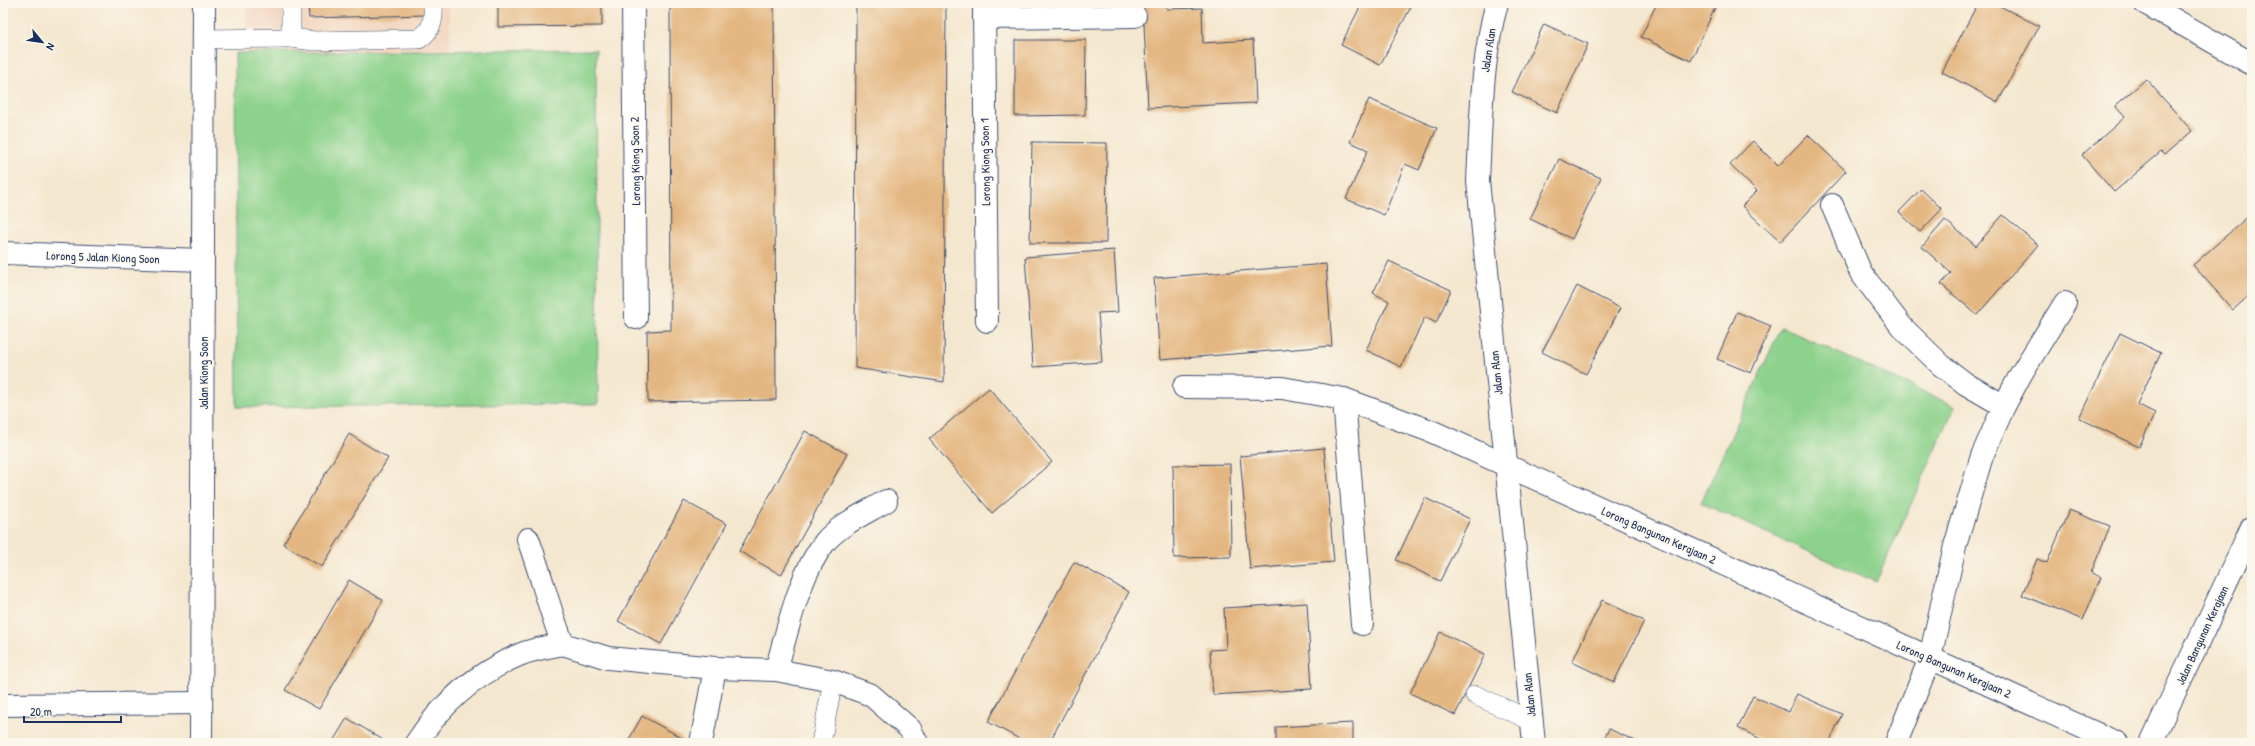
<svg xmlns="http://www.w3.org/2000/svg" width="2255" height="746" viewBox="0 0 2255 746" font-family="'Patrick Hand',sans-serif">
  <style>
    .built { fill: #f2d4be }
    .green { fill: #8dd28c; stroke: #548075 }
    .building { fill: #e4b782 }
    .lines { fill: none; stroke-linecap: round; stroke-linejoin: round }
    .lane-casing { stroke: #3c4b6f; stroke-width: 20 }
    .street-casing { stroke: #3c4b6f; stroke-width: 24 }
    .lane { stroke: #fff; stroke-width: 19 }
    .street { stroke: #fff; stroke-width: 22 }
    .labels { text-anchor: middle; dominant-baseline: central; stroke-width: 3; stroke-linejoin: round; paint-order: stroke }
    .street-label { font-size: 12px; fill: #1b2f5e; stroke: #fbf7ec }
  </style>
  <rect width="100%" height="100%" fill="#fbf7ec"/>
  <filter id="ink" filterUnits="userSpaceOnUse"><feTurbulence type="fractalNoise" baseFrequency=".025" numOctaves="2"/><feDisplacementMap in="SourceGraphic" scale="8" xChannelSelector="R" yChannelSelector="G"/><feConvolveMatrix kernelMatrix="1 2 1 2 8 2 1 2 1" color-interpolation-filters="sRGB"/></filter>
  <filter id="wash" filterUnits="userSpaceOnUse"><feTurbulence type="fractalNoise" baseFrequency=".012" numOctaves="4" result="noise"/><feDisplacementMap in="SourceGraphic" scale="16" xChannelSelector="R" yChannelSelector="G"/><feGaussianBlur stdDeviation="0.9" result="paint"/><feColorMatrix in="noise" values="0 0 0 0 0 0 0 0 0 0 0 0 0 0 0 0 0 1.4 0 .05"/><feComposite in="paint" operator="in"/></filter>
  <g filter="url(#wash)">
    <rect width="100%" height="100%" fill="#f4e7cf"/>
    <path class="built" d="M246 3H449L450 50 246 53Z"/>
    <g class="green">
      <path d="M596 49 598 404 237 407 235 53Z"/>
      <path d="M1781 327 1955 406 1876 582 1701 503Z"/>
    </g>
    <g id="blocks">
      <g class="building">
        <path d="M308 3H424L425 15 309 18Z"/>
        <path d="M498 3H602V26L498 27Z"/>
        <path d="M670 3H774L776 400 648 402 647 331 671 330Z"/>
        <path d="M856 3H946L944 382 855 368Z"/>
        <path d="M1143 3H1164L1167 9 1202 8 1203 43 1253 40 1256 103 1148 108Z"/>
        <path d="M1362 3H1413L1380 65 1341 45Z"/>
        <path d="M1657 3H1717L1691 61 1641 37Z"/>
        <path d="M1978 3H1994L2039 26 1998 102 1942 72Z"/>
        <path d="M1544 24 1588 44 1557 113 1512 92Z"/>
        <path d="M1015 40H1086L1085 115 1015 116Z"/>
        <path d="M2146 79 2192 131 2164 155 2161 152 2114 192 2082 155 2125 117 2115 106Z"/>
        <path d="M1369 99 1437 128 1419 170 1405 164 1384 215 1346 199 1368 150 1350 142Z"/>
        <path d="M1808 135 1846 171 1780 242 1742 206 1757 191 1730 165 1753 141 1778 166Z"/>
        <path d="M1032 142 1107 143 1106 243H1030Z"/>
        <path d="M1559 159 1601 178 1572 239 1530 219Z"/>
        <path d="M1921 189 1942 209 1920 232 1899 212Z"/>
        <path d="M2252 213V270L2250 272 2252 274V293L2233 310 2193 265Z"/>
        <path d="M2003 215 2038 245 1977 315 1941 284 1951 273 1922 247 1945 220 1976 246Z"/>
        <path d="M1114 250 1118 312 1098 313 1102 362 1033 367 1025 257Z"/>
        <path d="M1389 261 1451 290 1436 323 1425 317 1401 367 1366 350 1389 301 1373 293Z"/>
        <path d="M1326 264 1332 346 1160 360 1154 278Z"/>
        <path d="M1577 286 1620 308 1586 374 1542 352Z"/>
        <path d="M1737 312 1771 326 1751 373 1717 359Z"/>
        <path d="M2120 333 2161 353 2137 404 2155 413 2139 447 2079 418Z"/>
        <path d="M989 388 1052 462 992 513 929 439Z"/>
        <path d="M805 431 847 454 781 575 739 551Z"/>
        <path d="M349 434 388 458 322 567 283 544Z"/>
        <path d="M1324 448 1334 562 1250 569 1240 456Z"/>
        <path d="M1230 464 1231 557 1174 558 1173 465Z"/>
        <path d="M1425 498 1470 519 1440 581 1396 560Z"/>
        <path d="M684 501 727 524 661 644 618 621Z"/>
        <path d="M2069 510 2110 526 2091 573 2101 577 2083 620 2022 595 2037 559 2047 563Z"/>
        <path d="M1074 562 1129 592 1049 743H1027L988 722Z"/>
        <path d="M349 580 383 600 319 709 285 690Z"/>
        <path d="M1602 600 1644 621 1614 682 1572 662Z"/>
        <path d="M1307 603 1312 689 1213 695 1210 650 1226 649 1224 608Z"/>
        <path d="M1440 632 1485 654 1455 715 1410 693Z"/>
        <path d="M1797 694 1842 714 1829 743H1769L1738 728 1753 696 1789 712Z"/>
        <path d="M642 716 684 739 681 743H627Z"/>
        <path d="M347 718 388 743H332Z"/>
        <path d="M1353 723V743H1276V727Z"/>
        <path d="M1609 729 1640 743H1602Z"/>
      </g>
    </g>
  </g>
  <g filter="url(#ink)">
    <use href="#blocks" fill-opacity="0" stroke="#3c4b6f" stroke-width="1"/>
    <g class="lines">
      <g class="lane-casing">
        <g id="lane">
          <path d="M291 3V38L314 41 419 39C433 30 434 18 433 3"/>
          <path d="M204 39 291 38"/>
          <path d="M1475 695 1532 721"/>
          <path d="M821 743 833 681"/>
        </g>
      </g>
      <g class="street-casing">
        <g id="street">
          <path d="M633 3 636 318"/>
          <path d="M984 3 987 321"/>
          <path d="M1497 3C1481 60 1481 122 1478 181L1534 743"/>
          <path d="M2145 3 2252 64"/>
          <path d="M984 18 1135 16"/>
          <path d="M1832 205 1861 273 1902 327 1941 365 1966 384 2004 406"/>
          <path d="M3 253 203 260"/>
          <path d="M1184 387 1282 388 1344 399 1433 432 2117 743"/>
          <path d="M1344 399 1362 624"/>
          <path d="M528 539C541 574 549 609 563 644L608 658 715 668 776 670 833 681 871 695 910 729 917 743"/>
          <path d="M776 670C788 630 798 576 825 542 840 524 866 513 886 501"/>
          <path d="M3 705 201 703"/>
          <path d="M201 743 204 3"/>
          <path d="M416 743C442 703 475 674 519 655 532 649 549 647 563 644"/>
          <path d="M701 743 715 668"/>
          <path d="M1896 743 1930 658 1955 546 1982 456 2004 406 2021 374 2065 303"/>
          <path d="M2151 743 2252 527"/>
        </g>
      </g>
      <use href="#lane" class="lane"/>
      <use href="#street" class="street"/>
    </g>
  </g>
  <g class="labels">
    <g class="street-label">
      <text transform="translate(1488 50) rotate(-81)">Jalan Alan</text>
      <text transform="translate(635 161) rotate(-91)">Lorong Kiong Soon 2</text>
      <text transform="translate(985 162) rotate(-91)">Lorong Kiong Soon 1</text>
      <text transform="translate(103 257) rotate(2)">Lorong 5 Jalan Kiong Soon</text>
      <text transform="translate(203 373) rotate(-90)">Jalan Kiong Soon</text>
      <text transform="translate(1496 373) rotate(-96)">Jalan Alan</text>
      <text transform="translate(1659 535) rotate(24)">Lorong Bangunan Kerajaan 2</text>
      <text transform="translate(2202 635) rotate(-65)">Jalan Bangunan Kerajaan</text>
      <text transform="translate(1954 669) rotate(24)">Lorong Bangunan Kerajaan 2</text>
      <text transform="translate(1529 695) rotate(-96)">Jalan Alan</text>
    </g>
  </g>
  <rect width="2255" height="746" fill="none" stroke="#fbf7ec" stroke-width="16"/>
  <g transform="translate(42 42) rotate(119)" stroke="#fbf7ec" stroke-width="3" paint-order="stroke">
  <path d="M0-3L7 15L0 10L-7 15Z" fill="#1b2f5e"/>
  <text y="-6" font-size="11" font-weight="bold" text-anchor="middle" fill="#1b2f5e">N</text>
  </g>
  <path d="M24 716v6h97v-6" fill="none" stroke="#1b2f5e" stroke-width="2"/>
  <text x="30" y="716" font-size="12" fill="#1b2f5e" stroke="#fbf7ec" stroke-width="3" paint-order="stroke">20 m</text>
</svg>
